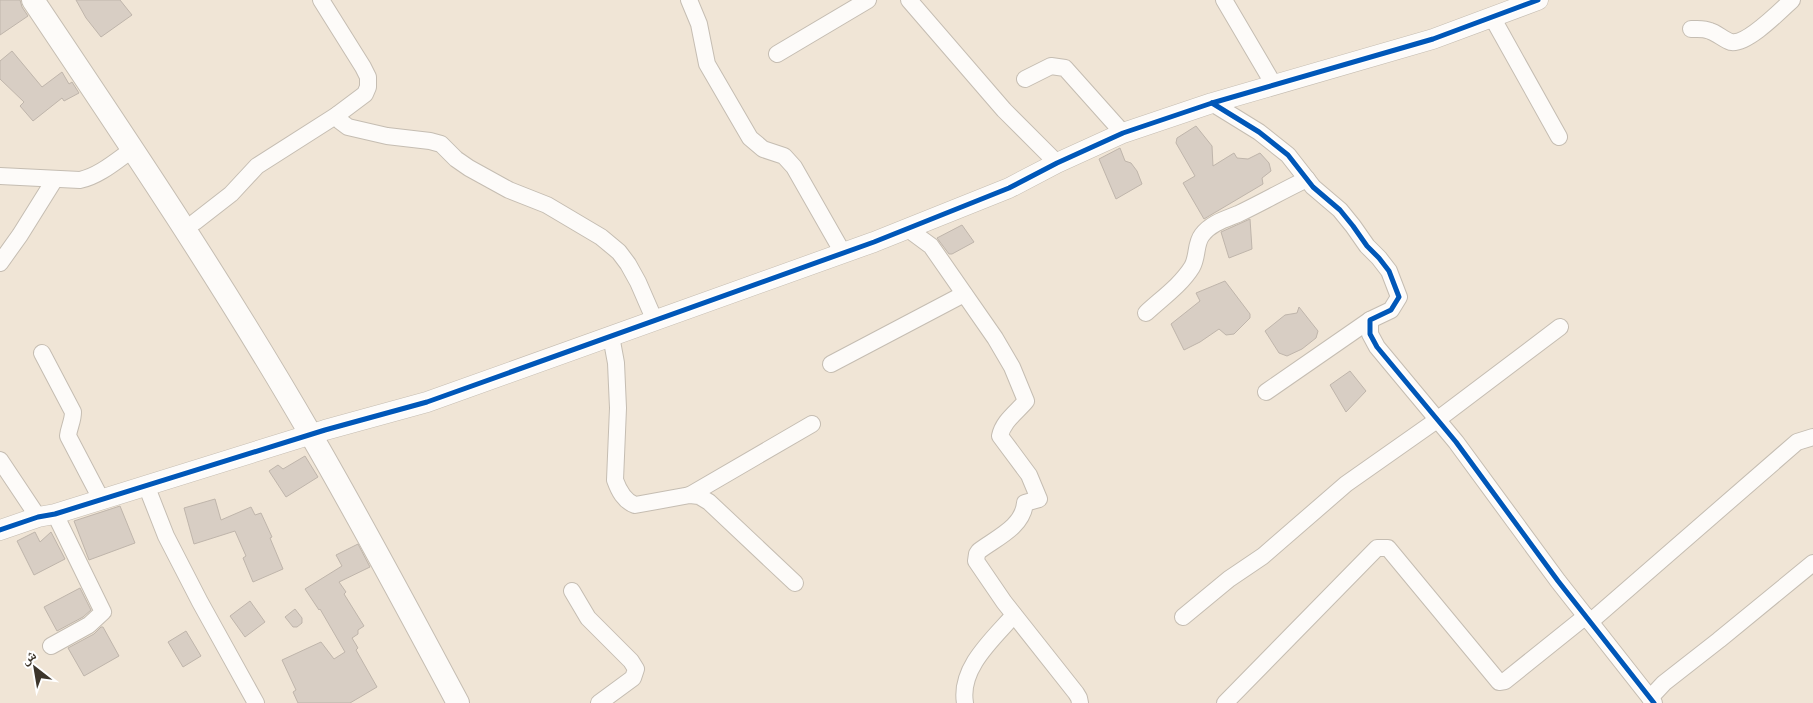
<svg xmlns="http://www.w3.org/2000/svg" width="1813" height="703" viewBox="0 0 1813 703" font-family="Jost,'Noto Naskh Arabic',sans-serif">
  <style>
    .building { fill: #d8cec4; stroke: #bfb5ab }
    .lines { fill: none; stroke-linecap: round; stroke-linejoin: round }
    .minor-casing { stroke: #c5bdb2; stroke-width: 18 }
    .tertiary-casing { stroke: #c5bdb2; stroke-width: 21 }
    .secondary-casing { stroke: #c5bdb2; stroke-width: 24 }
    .minor { stroke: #fdfbf9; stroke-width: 16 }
    .tertiary { stroke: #fdfbf9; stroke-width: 20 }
    .secondary { stroke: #fdfbf9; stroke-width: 22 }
    .cycleway-casing { stroke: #fff; stroke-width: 8 }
    .cycleway { stroke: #0057b8; stroke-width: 5 }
  </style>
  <rect width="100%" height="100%" fill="#f0e5d6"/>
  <g class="building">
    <path d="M0 0H20L22 7 28 16 0 35Z"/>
    <path d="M76 0H120L132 15 101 37 86 18Z"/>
    <path d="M12 51 42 87 62 72 69 84 72 82 79 93 64 101 62 98 33 121 20 106 24 102 0 79V61Z"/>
    <path d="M1196 126 1212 146 1213 166 1234 153 1237 158 1248 159 1260 153 1269 163 1271 171 1262 178 1263 184 1204 219 1183 183 1195 176 1176 143 1177 138Z"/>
    <path d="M1120 148 1125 161 1131 163 1137 171 1142 184 1116 199 1099 159Z"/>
    <path d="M1250 219 1252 249 1229 258 1221 232Z"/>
    <path d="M962 225 974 242 952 254H949L937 238Z"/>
    <path d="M1225 281 1250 314V318L1234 334 1226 335 1219 329 1200 342 1184 350 1171 324 1200 301 1196 293Z"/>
    <path d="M1299 307 1318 331 1316 338 1302 349 1287 356 1279 353 1265 331 1285 315 1297 313Z"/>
    <path d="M1350 371 1366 391 1346 412 1330 385Z"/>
    <path d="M305 456 318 477 286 497 269 471 278 465 283 469Z"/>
    <path d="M215 499 221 520 251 507 255 515 261 513 272 537 270 538 283 569 253 582 243 558 246 556 235 531 194 544 184 508Z"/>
    <path d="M120 506 135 543 89 560 74 521Z"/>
    <path d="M35 532 40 542 51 532 65 559 34 575 17 541Z"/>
    <path d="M358 544 370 567 339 582 346 592 344 594 364 626 358 630V634L352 638 358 648 356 650 377 687 350 703H298L293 692 296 690 282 660 321 642 334 659 345 652 320 609 319 610 305 589 342 566 336 555Z"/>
    <path d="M80 588 91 610 83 617 57 631 44 607Z"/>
    <path d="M250 601 265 622 245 637 230 616Z"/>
    <path d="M295 609 302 618V623L297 627H293L285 617Z"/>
    <path d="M101 627H103L119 656 84 676 68 648 94 634Z"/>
    <path d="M186 631 201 656 183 667 168 642Z"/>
  </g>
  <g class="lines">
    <g class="minor-casing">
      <g id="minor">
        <path d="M689 0 699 24 707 64 750 138 763 149 784 156 794 167 843 253"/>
        <path d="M909 0 1004 110 1057 163"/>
        <path d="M1224 0 1274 85"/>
        <path d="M1492 17 1559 137"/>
        <path d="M1691 29C1697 29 1704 28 1710 31 1717 33 1724 40 1731 42 1747 45 1780 11 1792 0"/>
        <path d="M777 54 868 0"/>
        <path d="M1025 79 1051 66 1065 68 1123 133"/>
        <path d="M1212 103 1259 132 1288 155 1313 187 1340 210 1353 226 1367 246 1379 258 1389 271 1399 297 1391 310 1370 320V334L1377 347 1456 442 1558 581 1654 703"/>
        <path d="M337 115 340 121 348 127 387 136 430 141 441 144 456 159 469 168 509 190 547 205 601 237 619 252 628 264 638 282 655 321"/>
        <path d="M0 176 80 180C99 176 116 161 133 149"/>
        <path d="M195 222 231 194 257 166 337 115 365 94 368 87V77L363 67 321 0"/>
        <path d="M908 229 931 246 995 338 1012 367 1026 401C1017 412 1003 421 1000 436L1029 475 1039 499 1025 503C1023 527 996 538 979 551L977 554 976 561 1004 602 1076 693 1079 698 1080 703"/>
        <path d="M0 263 20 235 55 179"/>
        <path d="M1146 313C1161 299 1181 285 1192 267 1198 257 1195 244 1202 235 1211 223 1226 219 1238 214 1261 203 1284 190 1307 179"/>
        <path d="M611 336 616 363 618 408 615 480C619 491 624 501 635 505L690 495 699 496 709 502 795 583"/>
        <path d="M42 353 73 412C73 421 69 427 68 436L101 499"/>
        <path d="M831 364 964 294"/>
        <path d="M1266 392 1370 320"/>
        <path d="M0 460 38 517"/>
        <path d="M146 485 166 536 200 602 256 703"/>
        <path d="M690 495 812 424"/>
        <path d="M572 591 588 618 631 661 636 669 633 678 599 703"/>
        <path d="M1183 617 1229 579 1263 556 1346 484 1437 420 1560 327"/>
        <path d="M1590 622 1797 442 1813 437"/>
        <path d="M51 646 89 625 103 612 55 514"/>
        <path d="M1650 698 1664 683 1719 640 1813 563"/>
        <path d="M965 703C959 668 993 639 1014 615"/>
        <path d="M1225 703 1377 548H1388L1499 682 1505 681 1586 616"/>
      </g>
    </g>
    <g class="tertiary-casing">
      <path id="tertiary" d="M0 530 38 517 55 514 325 430 427 402 874 242 1009 188 1057 163 1123 133 1212 103 1433 39 1538 0"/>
    </g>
    <g class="secondary-casing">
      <path id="secondary" d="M33 0C129 143 225 286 311 435 362 523 410 613 458 703"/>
    </g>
    <use href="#minor" class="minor"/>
    <use href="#tertiary" class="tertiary"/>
    <use href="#secondary" class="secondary"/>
    <g class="cycleway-casing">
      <g id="cycleway">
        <path d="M1212 103 1259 132 1288 155 1313 187 1340 210 1353 226 1367 246 1379 258 1389 271 1399 297 1391 310 1370 320V334L1377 347 1456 442 1558 581 1654 703"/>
        <path d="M0 530 38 517 55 514 325 430 427 402 874 242 1009 188 1057 163 1123 133 1212 103 1433 39 1538 0"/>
      </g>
    </g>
    <use href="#cycleway" class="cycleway"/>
  </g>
  <g transform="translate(35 668) rotate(329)" stroke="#ffffff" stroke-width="4" paint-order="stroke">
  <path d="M0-4L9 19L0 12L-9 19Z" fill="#3c352b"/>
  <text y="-8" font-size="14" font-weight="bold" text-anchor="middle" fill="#3c352b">ش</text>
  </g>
</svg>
